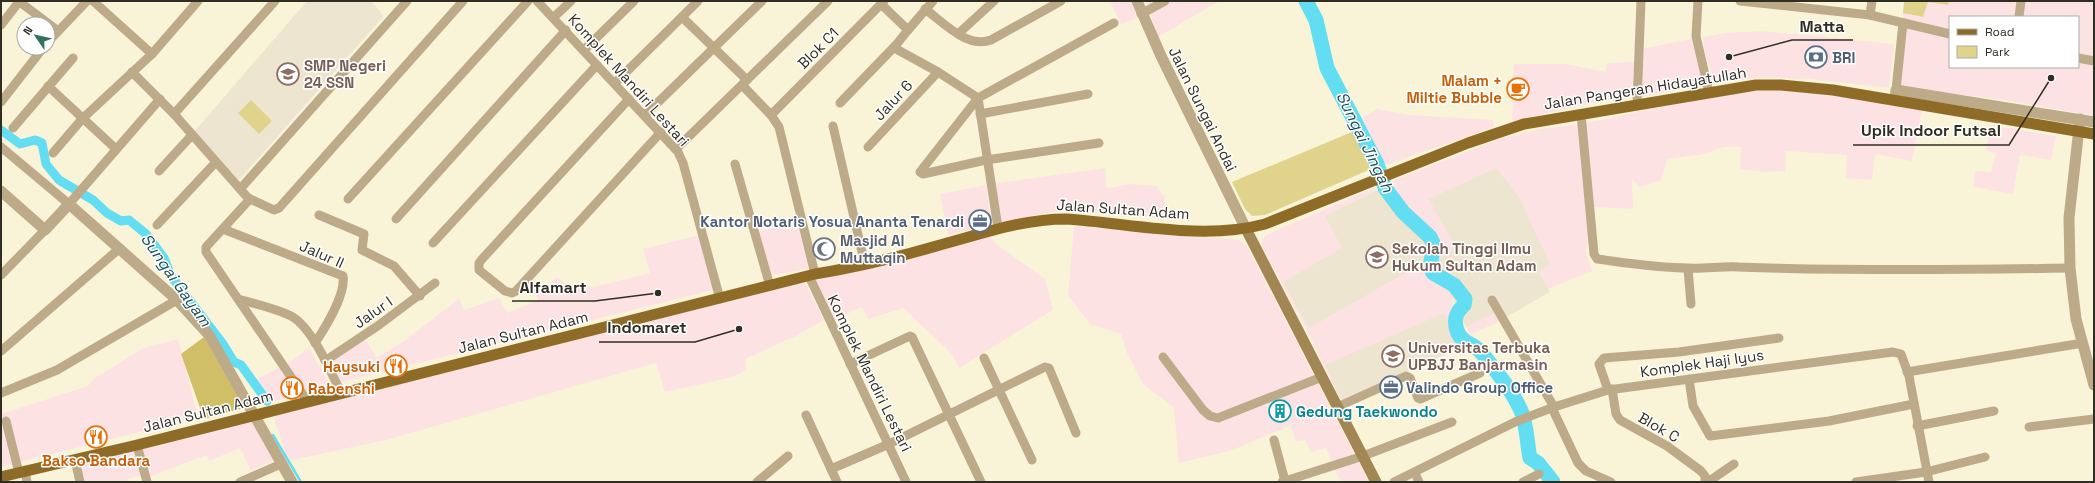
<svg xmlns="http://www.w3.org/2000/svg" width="2095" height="483" viewBox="0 0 2095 483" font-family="'Space Grotesk',sans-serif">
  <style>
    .commercial { fill: #fde2e4; fill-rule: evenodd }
    .education { fill: #ede5cf }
    .green { fill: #e0d38c }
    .forest { fill: #d0bf66 }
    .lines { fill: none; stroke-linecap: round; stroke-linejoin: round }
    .stream { stroke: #62ddf1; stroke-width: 2.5 }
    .canal { stroke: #62ddf1; stroke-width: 9 }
    .river { stroke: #62ddf1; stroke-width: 15 }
    .minor { stroke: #bdaa89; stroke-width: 9 }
    .tertiary { stroke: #bdaa89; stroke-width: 11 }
    .secondary { stroke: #a28654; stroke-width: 11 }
    .primary { stroke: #8e6c28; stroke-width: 11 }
    .labels { text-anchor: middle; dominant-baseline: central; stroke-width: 3; stroke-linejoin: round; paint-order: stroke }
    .street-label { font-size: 15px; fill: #302e23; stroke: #fff }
    .service-label { font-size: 15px; font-weight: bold; fill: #4e5e75; stroke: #fff; text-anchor: start }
    .education-label { font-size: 15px; font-weight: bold; fill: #785e54; stroke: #fff; text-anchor: start }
    .food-label { font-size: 15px; font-weight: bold; fill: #c56008; stroke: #fff; text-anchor: end }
    .worship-label { font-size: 15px; font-weight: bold; fill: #5b616d; stroke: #fff; text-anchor: start }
    .culture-label { font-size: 15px; font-weight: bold; fill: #0d838f; stroke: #fff; text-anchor: start }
    .water-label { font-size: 16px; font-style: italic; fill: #1a4f58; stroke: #fff }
    .leader { fill: none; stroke: #302e23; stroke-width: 1.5 }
    .callout-dot { fill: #302e23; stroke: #fff; stroke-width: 1.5 }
    .callout-label { font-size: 16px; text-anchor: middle; font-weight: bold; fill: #302e23; stroke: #fff; stroke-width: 3; stroke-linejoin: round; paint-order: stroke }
  </style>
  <rect width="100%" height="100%" fill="#f9f4d8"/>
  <g class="commercial">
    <path d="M1110 1H1130L1133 3 1136 18 1121 25Z"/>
    <path d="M1146 1H1219L1158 37Z"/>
    <path d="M1949 1H2094V116L2005 100 1900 87 1904 44 1903 13 1922 17 1928 2 1948 4ZM1950 17H2078V67H1950Z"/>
    <path d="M1762 31 1894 44 1889 88 1810 79 1780 78H1757L1714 83 1704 49 1703 37 1726 33Z"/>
    <path d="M1695 38 1703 85 1643 97 1639 95 1641 49Z"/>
    <path d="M1634 62 1633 94 1535 116 1512 123 1514 64H1565L1606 72 1607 63Z"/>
    <path d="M1778 88 1837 95 1922 110 1912 161 1875 154 1872 180 1846 178 1847 155 1786 151 1785 171 1764 172 1740 169 1741 147H1724L1704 154 1667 159 1661 180 1640 187 1632 179 1633 209 1594 207 1586 251 1592 271 1548 289 1504 319 1470 335 1449 279 1439 276 1435 269 1440 254 1420 225 1409 217 1389 189 1387 183 1499 139 1541 129 1587 123 1733 91Z"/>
    <path d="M1377 109 1411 115 1493 120 1494 127 1386 165 1362 118Z"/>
    <path d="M1991 125 2056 136 2051 160 2020 155 2013 194 1973 187 1975 171 1991 172 1996 153 1986 151Z"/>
    <path d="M1105 168 1107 188 1132 184 1156 186 1165 197 1162 217 1128 216 1106 212 1056 211 1004 222 998 221 991 184Z"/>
    <path d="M986 185 992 225 948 235 940 194Z"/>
    <path d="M1374 188 1424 235 1432 245 1428 258V272L1451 292 1453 307 1451 319 1464 346 1342 400 1339 398 1307 330 1262 247V242L1263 238 1268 234Z"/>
    <path d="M798 221 810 268 769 276 757 232Z"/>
    <path d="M1074 226 1239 240 1247 246 1354 453 1332 462 1326 448 1311 452 1305 440 1296 441 1290 425 1233 450 1179 463 1174 408 1142 383 1127 353 1121 334 1090 324 1068 295Z"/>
    <path d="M700 235 717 289 338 383 325 363 361 334 377 358 405 340 459 299 464 310 499 298 507 313 538 300 536 296 557 277 565 283 569 289 584 283 589 288 650 273 643 249Z"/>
    <path d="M989 235 995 243 1045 279 1053 310 959 368 950 352 903 308 868 319 862 307 833 320 814 281Z"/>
    <path d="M804 281 824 320 796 336 745 359 746 370 733 377 665 392 656 363 386 440 292 460 286 455 275 421 276 415Z"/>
    <path d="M178 339 198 417 1 467V414L88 386 93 379 144 348Z"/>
    <path d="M309 348 330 385 268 403 260 390 257 379 288 363Z"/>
    <path d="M252 420 274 460 251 471 240 448 209 461 207 455 149 477 140 445Z"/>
    <path d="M133 447 141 476 127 479V482H79L73 462Z"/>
    <path d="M1358 460 1369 482H1341L1334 469Z"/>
  </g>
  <g class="education">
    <path d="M307 1H371L384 16 239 180 194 132Z"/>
    <path d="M1496 168 1519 197 1550 264 1539 272 1550 292 1508 316 1496 312 1466 327 1435 261 1456 248 1429 199Z"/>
    <path d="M1380 189 1424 239 1431 251 1423 263 1309 328 1283 282 1342 248 1325 216Z"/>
    <path d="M1444 313 1461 347 1343 399 1340 398 1325 365Z"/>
  </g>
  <g class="green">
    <path d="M1904 1H1949L1948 5 1928 2 1923 17 1903 13Z"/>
    <path d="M251 100 272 121 259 134 238 113Z"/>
    <path d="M1352 132 1371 169 1265 215 1252 216 1245 209 1232 182Z"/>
  </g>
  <path class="forest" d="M204 337 244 408 204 419 181 354Z"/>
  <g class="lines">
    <path class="stream" d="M273 435 301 482"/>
    <path class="canal" d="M1 130 20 144 35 140 42 143 46 164 59 180 93 200 107 213 121 221 129 220 146 234 164 258 171 276 223 344 234 362 241 365 267 401"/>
    <path class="river" d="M1306 1 1316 20 1327 68 1377 164 1385 188 1403 212 1430 237 1434 245 1430 267 1433 273 1454 285 1465 299 1464 305C1455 313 1453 321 1458 333 1462 343 1474 344 1481 352 1495 370 1513 391 1522 413 1527 428 1527 443 1530 458L1538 463 1553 482"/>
    <g class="minor">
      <path d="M93 1 152 54"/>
      <path d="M537 1 678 152 683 163 720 299"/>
      <path d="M1698 1 1696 36 1709 92"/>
      <path d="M1740 1 1870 15 1950 34"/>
      <path d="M881 4 908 30 896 45 898 50 938 72 978 98 998 228"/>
      <path d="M925 9C943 22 967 49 991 40L1061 1"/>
      <path d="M1141 14 1165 1"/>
      <path d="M1870 15 1872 1"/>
      <path d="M682 17 747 80"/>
      <path d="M2019 17 2021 1"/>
      <path d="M553 18 571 1"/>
      <path d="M1 25 18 3H21L57 30"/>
      <path d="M908 30 933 1"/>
      <path d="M958 34 994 1"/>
      <path d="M48 42 87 1"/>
      <path d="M584 50 634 1"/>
      <path d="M2078 58 2094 61"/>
      <path d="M132 72 174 114 248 198 274 210 279 208 463 1"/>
      <path d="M615 83 698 1"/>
      <path d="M742 85 771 115 779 127 815 274"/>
      <path d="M48 86 116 149"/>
      <path d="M1896 90 1903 23"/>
      <path d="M629 99 483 258 479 263V270L505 291 512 293 516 291 661 132"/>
      <path d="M1 102 43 48"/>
      <path d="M840 103 896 45"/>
      <path d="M1637 104 1641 1"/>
      <path d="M174 114 275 1"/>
      <path d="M980 114 1088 94"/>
      <path d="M1581 114 1594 254 1597 259C1627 263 1657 268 1688 268 1705 269 1722 266 1739 267 1850 271 1960 270 2070 268"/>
      <path d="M645 115 762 1"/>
      <path d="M771 115 884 1"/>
      <path d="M833 126 865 265"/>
      <path d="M13 128 73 58"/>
      <path d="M1099 143 986 160 923 174 920 172 978 98 1114 23"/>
      <path d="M1 147 69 204 160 99"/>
      <path d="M868 147 938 72"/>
      <path d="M676 149 828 1"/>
      <path d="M53 153 82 119 152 54 198 1"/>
      <path d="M735 164 770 286"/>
      <path d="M159 171 192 135"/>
      <path d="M241 188 407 1"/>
      <path d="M250 199 206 247V252L308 402"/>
      <path d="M348 199 528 1"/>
      <path d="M319 215 364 234 362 250 394 266 420 296"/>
      <path d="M396 219 566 30"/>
      <path d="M157 225 216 162"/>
      <path d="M223 229 343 276C346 294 325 328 315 343"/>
      <path d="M433 243 597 65"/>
      <path d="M1688 269 1691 304"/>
      <path d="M1 275 45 230"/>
      <path d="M809 276 906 482"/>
      <path d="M238 299C255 304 275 308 291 316 312 327 331 372 341 393"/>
      <path d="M1492 300 1554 407"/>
      <path d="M1 351 120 248"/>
      <path d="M1163 357 1203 410 1210 416 1218 418 1322 377"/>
      <path d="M984 358 1032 460"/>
      <path d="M325 361 379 325 435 283"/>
      <path d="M850 364 910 336 912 337 981 482"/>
      <path d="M1907 372 2083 343"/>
      <path d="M1689 379 1693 406 1710 436 1829 421 1914 404"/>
      <path d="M1612 389 1616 414 1620 420 1667 446 1701 471 1705 476V482"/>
      <path d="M1608 390 1599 364 1604 358 1679 352 1779 338"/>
      <path d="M1 393 57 370 177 300"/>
      <path d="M1337 407 1406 376 1410 378 1418 398 1420 399 1480 373"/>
      <path d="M1552 408 1578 463 1586 471 1611 482"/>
      <path d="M806 415 837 482"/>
      <path d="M6 421 19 473"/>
      <path d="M1917 426 1994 411"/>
      <path d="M2029 427 2094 419"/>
      <path d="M1274 440 1285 481"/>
      <path d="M137 445 147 482"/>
      <path d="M75 460 80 482"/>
      <path d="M831 469 889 444 1045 367 1049 368 1076 433"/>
      <path d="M25 471 27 482"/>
      <path d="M1415 473 1419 482"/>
      <path d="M240 482 281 464"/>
      <path d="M757 482 788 456"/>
      <path d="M1282 482 1363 456 1452 422"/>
      <path d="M1394 482 1515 422 1554 407 1608 390 1893 352 1901 354 1909 376 1929 482"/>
      <path d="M1523 482 1539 474"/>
      <path d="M1708 482 1734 464"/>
      <path d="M1856 482 1926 472 1985 457"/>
    </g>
    <g class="tertiary">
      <path d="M1137 1 1161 56 1246 229"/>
      <path d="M1895 100 1896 90 2094 122"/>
      <path d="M2080 119 2069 218 2070 268 2076 319 2094 385"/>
      <path d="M1 191 45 230 69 204 177 300 209 335 292 482"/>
    </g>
    <path class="secondary" d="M1246 229 1376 482"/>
    <path class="primary" d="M1 477 137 445 815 274C858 267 899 257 940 245 982 234 1022 219 1066 219 1129 223 1203 241 1265 224L1468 143 1524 124 1756 85H1781L1833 90 2094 134"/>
  </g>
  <defs>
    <g id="bank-ring" transform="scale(1.15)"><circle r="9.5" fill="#fff" stroke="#5c6f8a" stroke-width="1.5"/><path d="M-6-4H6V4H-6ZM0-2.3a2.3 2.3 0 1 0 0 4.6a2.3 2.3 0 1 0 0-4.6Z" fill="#5c6f8a"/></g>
    <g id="school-ring" transform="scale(1.15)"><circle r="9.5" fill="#fff" stroke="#8d6e63" stroke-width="1.5"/><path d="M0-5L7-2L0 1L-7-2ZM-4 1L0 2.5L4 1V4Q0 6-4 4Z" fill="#8d6e63"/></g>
    <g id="cafe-ring" transform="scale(1.15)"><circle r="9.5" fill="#fff" stroke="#e8710a" stroke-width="1.5"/><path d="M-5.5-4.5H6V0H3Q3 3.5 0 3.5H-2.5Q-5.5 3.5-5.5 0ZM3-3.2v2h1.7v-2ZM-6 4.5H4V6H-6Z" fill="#e8710a"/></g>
    <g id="office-ring" transform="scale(1.15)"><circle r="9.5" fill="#fff" stroke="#5c6f8a" stroke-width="1.5"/><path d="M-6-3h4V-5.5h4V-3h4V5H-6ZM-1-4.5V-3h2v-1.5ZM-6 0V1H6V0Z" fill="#5c6f8a"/></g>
    <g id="mosque-ring" transform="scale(1.15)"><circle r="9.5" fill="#fff" stroke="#6b7280" stroke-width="1.5"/><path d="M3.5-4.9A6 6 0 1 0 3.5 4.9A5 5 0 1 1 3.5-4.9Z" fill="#6b7280"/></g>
    <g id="university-ring" transform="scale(1.15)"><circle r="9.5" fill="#fff" stroke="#8d6e63" stroke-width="1.5"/><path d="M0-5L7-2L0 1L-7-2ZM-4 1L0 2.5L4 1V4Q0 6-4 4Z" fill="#8d6e63"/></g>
    <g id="restaurant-ring" transform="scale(1.15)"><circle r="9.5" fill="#fff" stroke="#e8710a" stroke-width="1.5"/><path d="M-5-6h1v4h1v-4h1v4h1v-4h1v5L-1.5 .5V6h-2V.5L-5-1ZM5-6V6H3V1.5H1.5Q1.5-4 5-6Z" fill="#e8710a"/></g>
    <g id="building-ring" transform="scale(1.15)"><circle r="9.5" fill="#fff" stroke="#0f9aa8" stroke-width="1.5"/><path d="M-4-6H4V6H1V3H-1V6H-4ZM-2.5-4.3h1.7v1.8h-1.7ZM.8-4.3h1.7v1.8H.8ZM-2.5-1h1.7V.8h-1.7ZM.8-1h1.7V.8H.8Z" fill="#0f9aa8"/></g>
  </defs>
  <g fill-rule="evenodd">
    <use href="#bank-ring" x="1816" y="57"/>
    <use href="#school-ring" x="288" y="74"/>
    <use href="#cafe-ring" x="1518" y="89"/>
    <use href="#office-ring" x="980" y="221"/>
    <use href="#mosque-ring" x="824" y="249"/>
    <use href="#university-ring" x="1377" y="257"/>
    <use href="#university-ring" x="1393" y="356"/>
    <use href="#restaurant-ring" x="396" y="366"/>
    <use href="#office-ring" x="1391" y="387"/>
    <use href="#restaurant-ring" x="292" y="388"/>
    <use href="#building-ring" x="1280" y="411"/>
    <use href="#restaurant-ring" x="96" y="437"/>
  </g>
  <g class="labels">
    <g class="street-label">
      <text transform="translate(818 48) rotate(-45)">Blok C1</text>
      <text transform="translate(629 80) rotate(48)">Komplek Mandiri Lestari</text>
      <text transform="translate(1645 88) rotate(-9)">Jalan Pangeran Hidayatullah</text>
      <text transform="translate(893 100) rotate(-47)">Jalur 6</text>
      <text transform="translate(1203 109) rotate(64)">Jalan Sungai Andai</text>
      <text transform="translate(1123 209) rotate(4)">Jalan Sultan Adam</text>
      <text transform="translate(322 254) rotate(24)">Jalur II</text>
      <text transform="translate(373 312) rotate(-35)">Jalur I</text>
      <text transform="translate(523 332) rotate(-14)">Jalan Sultan Adam</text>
      <text transform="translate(1702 363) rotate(-8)">Komplek Haji Iyus</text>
      <text transform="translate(870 373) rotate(64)">Komplek Mandiri Lestari</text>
      <text transform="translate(208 411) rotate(-14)">Jalan Sultan Adam</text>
      <text transform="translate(1659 427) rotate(30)">Blok C</text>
    </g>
    <g class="service-label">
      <text x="1832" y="57">BRI</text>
      <text x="964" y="221" text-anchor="end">Kantor Notaris Yosua Ananta Tenardi</text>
      <text x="1406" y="387">Valindo Group Office</text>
    </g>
    <g class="education-label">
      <text x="304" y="65">SMP Negeri<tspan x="304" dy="17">24 SSN</tspan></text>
      <text x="1392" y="248">Sekolah Tinggi Ilmu<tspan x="1392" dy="17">Hukum Sultan Adam</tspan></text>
      <text x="1408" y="347">Universitas Terbuka<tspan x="1408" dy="17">UPBJJ Banjarmasin</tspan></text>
    </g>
    <g class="food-label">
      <text x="1502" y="80">Malam +<tspan x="1502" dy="17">Miltie Bubble</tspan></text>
      <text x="380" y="366">Haysuki</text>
      <text x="308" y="388" text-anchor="start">Rabenshi</text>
      <text x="96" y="460" text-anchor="middle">Bakso Bandara</text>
    </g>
    <g class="worship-label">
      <text x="840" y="240">Masjid Al<tspan x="840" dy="17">Muttaqin</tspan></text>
    </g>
    <g class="culture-label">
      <text x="1296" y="411">Gedung Taekwondo</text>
    </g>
    <g class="water-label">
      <text transform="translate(1365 142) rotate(64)">Sungai Jingah</text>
      <text transform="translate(176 280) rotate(55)">Sungai Gayam</text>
    </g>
  </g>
  <path class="leader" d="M1729 57L1792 40H1853M2051 78L2009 145H1853M658 293L595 301H512M739 329L695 342H599"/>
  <g class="callout-dot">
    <circle cx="1729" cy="57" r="4"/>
    <circle cx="2051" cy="78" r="4"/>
    <circle cx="658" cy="293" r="4"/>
    <circle cx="739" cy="329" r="4"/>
  </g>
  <g class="callout-label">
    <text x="1822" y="32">Matta</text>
    <text x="1931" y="136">Upik Indoor Futsal</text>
    <text x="553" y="293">Alfamart</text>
    <text x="647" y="333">Indomaret</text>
  </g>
  <rect width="2095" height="483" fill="none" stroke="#302e23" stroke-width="4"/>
  <rect x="1949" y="16" width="130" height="52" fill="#ffffff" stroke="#acaba7"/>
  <rect x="1957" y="29" width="20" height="6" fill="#8e6c28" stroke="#acaba7"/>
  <text x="1985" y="36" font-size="12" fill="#302e23">Road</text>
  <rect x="1957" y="46" width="20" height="12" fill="#e0d38c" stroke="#acaba7"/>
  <text x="1985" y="56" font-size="12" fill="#302e23">Park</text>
  <g transform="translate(36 36) rotate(304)"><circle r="19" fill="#ffffff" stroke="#acaba7"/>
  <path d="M0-3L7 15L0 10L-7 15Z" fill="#31705e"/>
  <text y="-6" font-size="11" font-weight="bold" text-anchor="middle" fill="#302e23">N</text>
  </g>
</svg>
